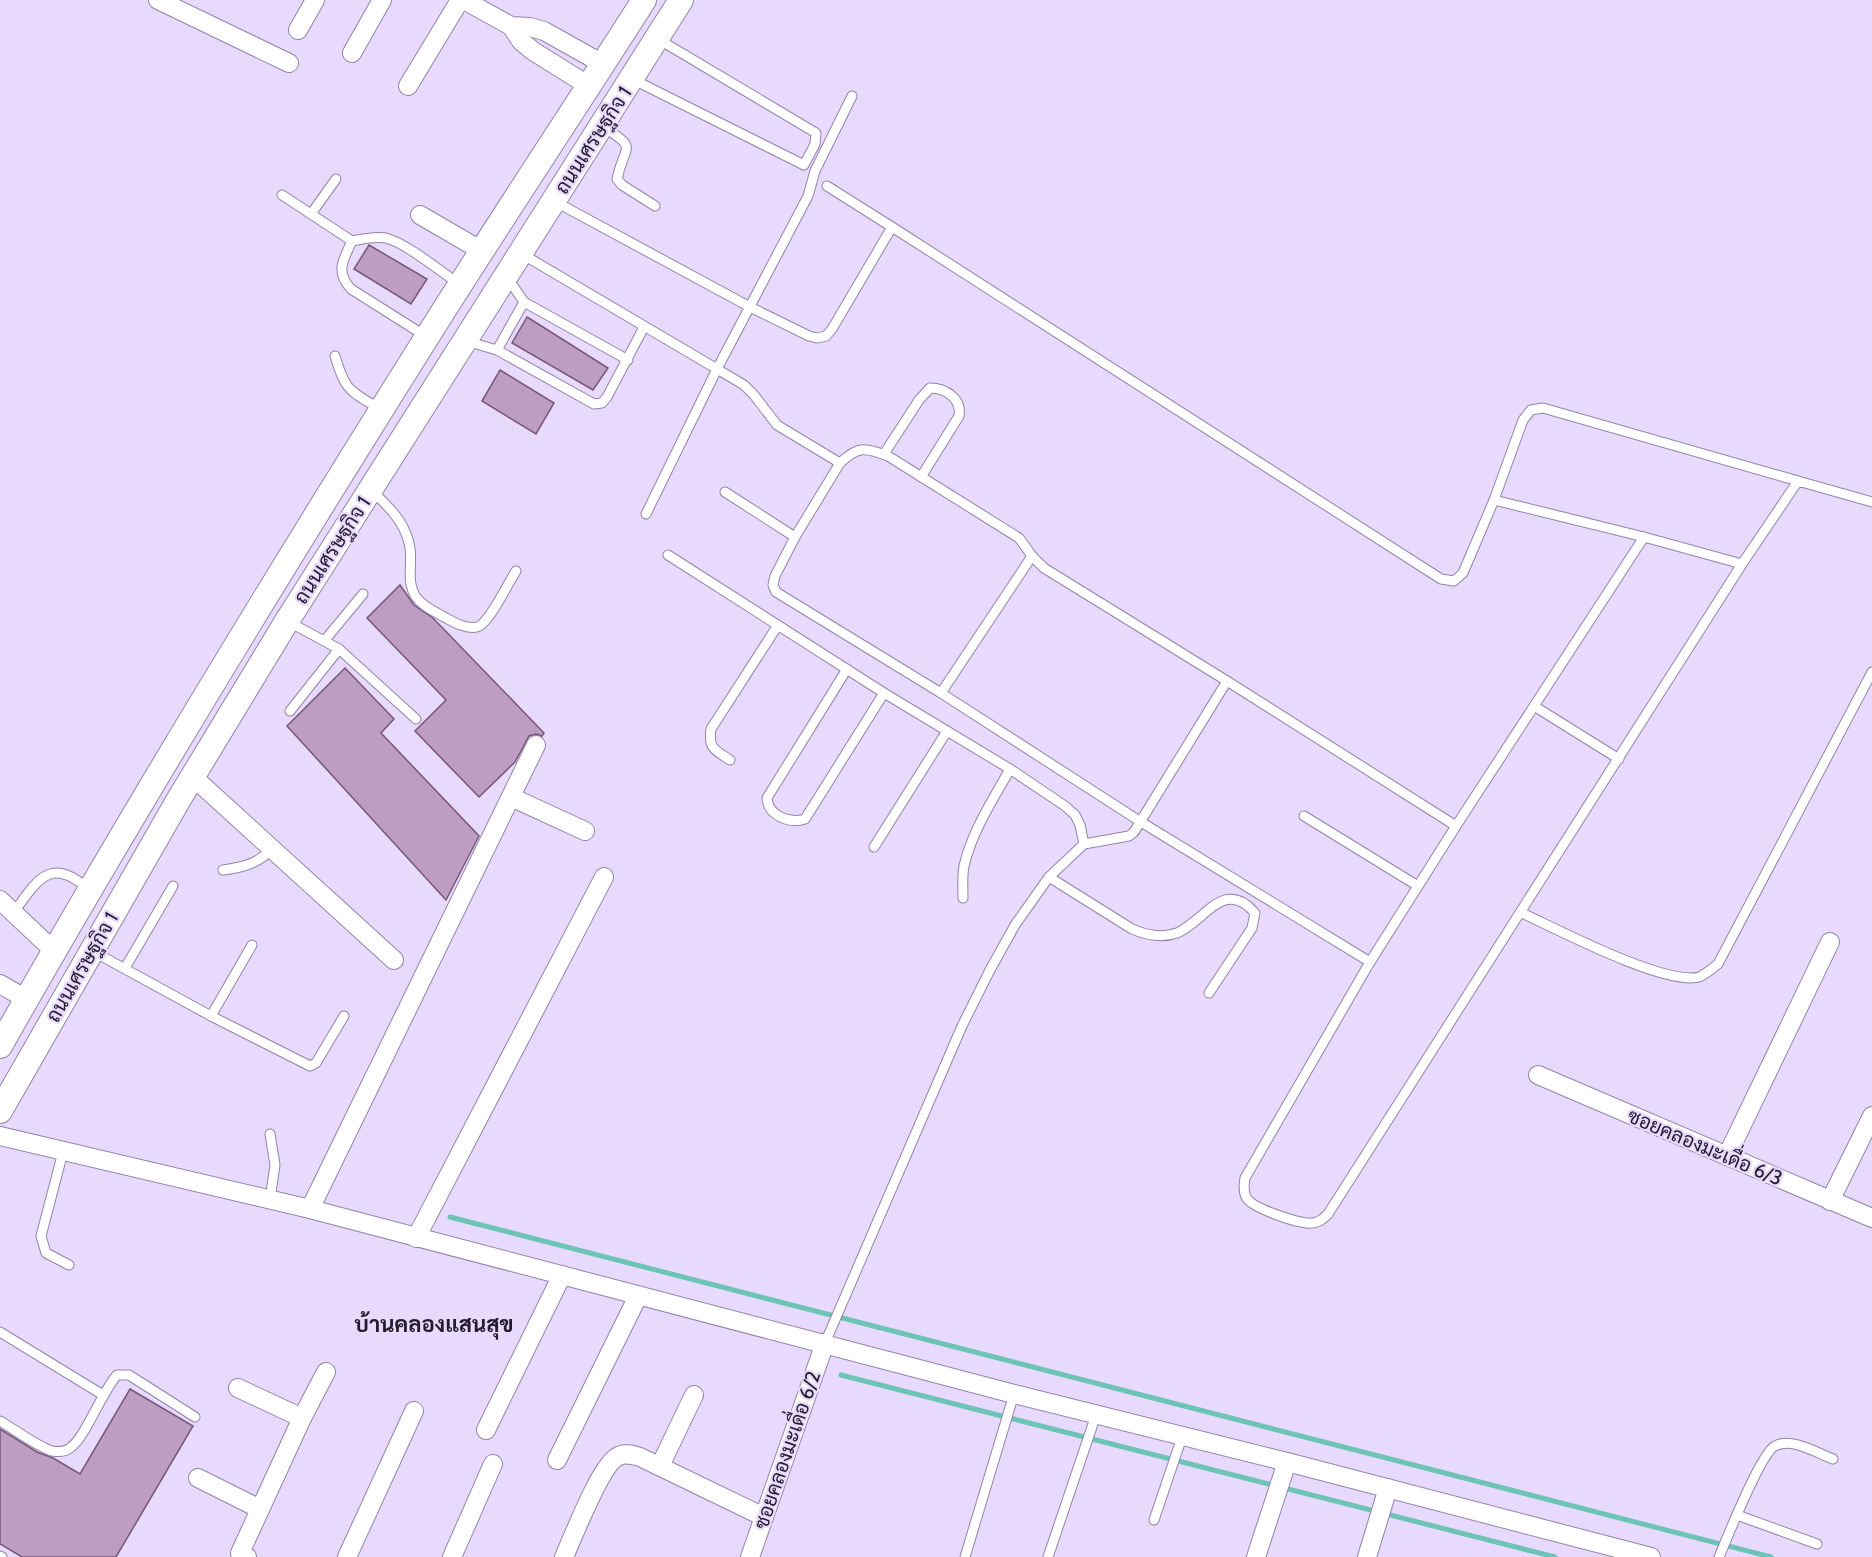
<svg xmlns="http://www.w3.org/2000/svg" width="1872" height="1557" viewBox="0 0 1872 1557" font-family="Cabin,Sarabun,sans-serif">
  <style>
    .lines { fill: none; stroke-linecap: round; stroke-linejoin: round }
    .stream { stroke: #6dc4b6; stroke-width: 5 }
    .building { fill: #bd9dc1; stroke: #755778; stroke-width: 1.5 }
    .service-casing { stroke: #9383ab; stroke-width: 11 }
    .minor-casing { stroke: #9383ab; stroke-width: 20 }
    .secondary-casing { stroke: #9383ab; stroke-width: 26 }
    .service { stroke: #fff; stroke-width: 9 }
    .minor { stroke: #fff; stroke-width: 18 }
    .secondary { stroke: #fff; stroke-width: 24 }
    .labels { text-anchor: middle; dominant-baseline: central; stroke-width: 4.5; stroke-linejoin: round; paint-order: stroke }
    .street-label { font-size: 20px; fill: #241d2d; stroke: #e7dafd }
    .quarter-label { font-size: 22px; font-weight: bold; fill: #241d2d; stroke: #e7dafd }
  </style>
  <rect width="100%" height="100%" fill="#e7dafd"/>
  <g class="lines">
    <g class="stream">
      <path d="M450 1217 1771 1557"/>
      <path d="M841 1375 1555 1557"/>
    </g>
  </g>
  <g class="building">
    <path d="M369 245 427 279 411 304 354 269Z"/>
    <path d="M527 317 608 368 593 390 512 343Z"/>
    <path d="M500 370 554 403 536 434 482 401Z"/>
    <path d="M400 585 414 605 433 618 544 733 542 736 536 734 529 736 515 762 479 797 415 731 446 700 367 618Z"/>
    <path d="M345 668 394 719 381 733 479 836 446 900 287 726Z"/>
    <path d="M130 1389 193 1426 116 1557H22L0 1544V1429L37 1452 53 1458 80 1474Z"/>
  </g>
  <g class="lines">
    <g class="service-casing">
      <g id="service">
        <path d="M632 79 804 165 815 144 816 133 658 39"/>
        <path d="M602 126C640 150 624 144 617 179L622 185 655 206"/>
        <path d="M827 186 892 227"/>
        <path d="M282 195 352 241"/>
        <path d="M554 201 750 307 809 336 817 338 826 336 832 329 892 227 1441 579 1454 581 1463 573 1494 500 1644 537"/>
        <path d="M311 214 336 179"/>
        <path d="M522 254 717 369 808 196 815 171 852 96"/>
        <path d="M524 302 628 360"/>
        <path d="M427 337 351 289C335 272 343 260 352 241 363 239 374 236 386 238 406 243 440 271 459 284"/>
        <path d="M466 341 497 350 524 302 507 277"/>
        <path d="M497 350 594 404 602 403 607 397 644 327"/>
        <path d="M335 356C345 391 350 391 380 409"/>
        <path d="M884 454 919 400 930 388C946 388 962 399 959 416L921 477"/>
        <path d="M840 463C858 446 865 447 888 456L1019 538 1032 556 1044 568 1227 681"/>
        <path d="M372 491C388 506 404 521 409 543 414 560 405 581 416 597 423 607 436 612 446 618 455 623 466 629 477 627 489 624 508 583 516 571"/>
        <path d="M725 492 795 537"/>
        <path d="M1494 500 1523 420 1531 410 1543 408 1798 481"/>
        <path d="M646 514 717 369 744 385 754 395 777 425 840 463 795 537 775 576 773 585 776 592 941 693"/>
        <path d="M668 555 884 693 1010 769 1065 806 1075 815 1080 825 1084 844"/>
        <path d="M1032 556 941 693 1141 822 1370 962"/>
        <path d="M289 622 339 649 416 719"/>
        <path d="M325 640 363 594"/>
        <path d="M847 669 767 798C768 816 790 824 805 819L884 693"/>
        <path d="M1534 706 1619 759"/>
        <path d="M290 711 339 649"/>
        <path d="M730 760C715 750 708 749 711 729L778 625"/>
        <path d="M1304 816 1418 886"/>
        <path d="M1456 826 1370 962 1245 1178C1244 1184 1243 1191 1246 1197 1251 1208 1295 1222 1307 1223 1317 1224 1322 1220 1328 1214L1742 564"/>
        <path d="M874 847 947 731"/>
        <path d="M223 870C244 867 257 864 272 849"/>
        <path d="M1049 877 1132 929C1146 935 1163 938 1177 933 1205 921 1224 877 1255 913L1252 928 1209 993"/>
        <path d="M963 898C963 888 962 876 964 866 972 831 993 800 1010 769"/>
        <path d="M14 912C37 881 50 855 88 889"/>
        <path d="M1522 913C1557 929 1665 986 1699 977 1705 975 1713 968 1718 964L1872 672"/>
        <path d="M94 952 211 1016 310 1066 316 1063 344 1016"/>
        <path d="M125 968 173 886"/>
        <path d="M211 1016 252 945"/>
        <path d="M270 1134 275 1165 270 1199"/>
        <path d="M63 1152 41 1236 46 1253 69 1265"/>
        <path d="M0 1332 103 1395"/>
        <path d="M825 1343 962 1026 990 970 1015 925 1049 877 1084 844 1129 836 1134 832 1227 681 1456 826 1644 537 1742 564 1798 481 1872 502"/>
        <path d="M0 1421C14 1429 38 1447 52 1451 58 1452 65 1452 70 1448 85 1438 102 1392 117 1375H129L195 1417"/>
        <path d="M1737 1515 1817 1544"/>
        <path d="M1154 1520 1182 1437"/>
        <path d="M0 1556 2 1557"/>
        <path d="M965 1557 1014 1394"/>
        <path d="M1048 1557 1096 1415"/>
        <path d="M1719 1557C1727 1538 1761 1453 1775 1446 1792 1437 1817 1453 1833 1459"/>
      </g>
    </g>
    <g class="minor-casing">
      <g id="minor">
        <path d="M158 0 289 63"/>
        <path d="M464 0 511 26 530 27 544 31 603 64"/>
        <path d="M511 26 521 41 533 51 589 86"/>
        <path d="M298 30 315 0"/>
        <path d="M352 53 382 0"/>
        <path d="M408 86 460 0"/>
        <path d="M420 215 482 251"/>
        <path d="M192 776 394 960"/>
        <path d="M511 797 585 831"/>
        <path d="M0 900 54 951"/>
        <path d="M0 984 26 999"/>
        <path d="M1538 1075 1872 1218"/>
        <path d="M0 1136 310 1209 1014 1394 1287 1462 1651 1557"/>
        <path d="M1727 1156 1830 942"/>
        <path d="M1830 1201 1872 1116"/>
        <path d="M310 1209 536 745"/>
        <path d="M416 1238 604 877"/>
        <path d="M238 1388 302 1418"/>
        <path d="M486 1430 562 1275"/>
        <path d="M557 1460 638 1296"/>
        <path d="M660 1466 694 1395"/>
        <path d="M198 1478 260 1509"/>
        <path d="M247 1557 240 1553 302 1418 326 1372"/>
        <path d="M347 1557 414 1411"/>
        <path d="M452 1557 493 1464"/>
        <path d="M564 1557C573 1537 601 1465 617 1457 624 1452 633 1455 640 1457L764 1517"/>
        <path d="M750 1557 825 1343"/>
        <path d="M1256 1557 1287 1462"/>
        <path d="M1367 1557 1388 1488"/>
      </g>
    </g>
    <g class="secondary-casing">
      <g id="secondary">
        <path d="M0 1046C136 806 280 571 427 337 498 224 572 113 644 0"/>
        <path d="M0 1111 179 799 287 621 681 0"/>
      </g>
    </g>
    <use href="#service" class="service"/>
    <use href="#minor" class="minor"/>
    <use href="#secondary" class="secondary"/>
  </g>
  <g class="labels">
    <g class="street-label">
      <text transform="translate(593 140) rotate(-57)">ถนนเศรษฐกิจ 1</text>
      <text transform="translate(332 550) rotate(-57)">ถนนเศรษฐกิจ 1</text>
      <text transform="translate(82 967) rotate(-60)">ถนนเศรษฐกิจ 1</text>
      <text transform="translate(1705 1147) rotate(23)">ซอยคลองมะเดื่อ 6/3</text>
      <text transform="translate(787 1450) rotate(-71)">ซอยคลองมะเดื่อ 6/2</text>
    </g>
    <g class="quarter-label">
      <text x="434" y="1324">บ้านคลองแสนสุข</text>
    </g>
  </g>
</svg>
